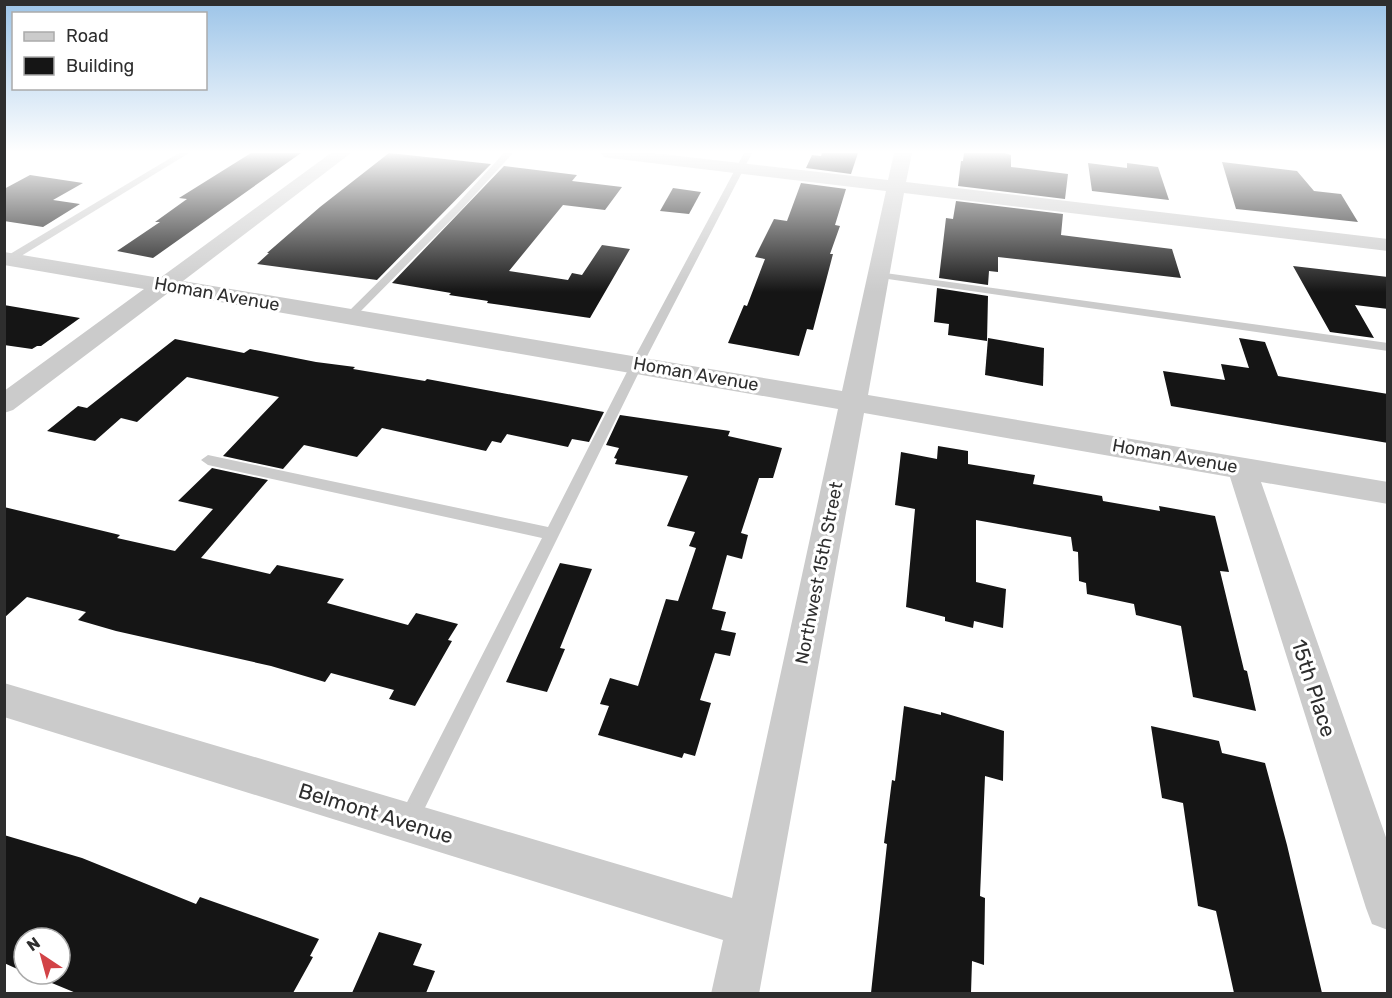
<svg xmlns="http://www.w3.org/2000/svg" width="1392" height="998" viewBox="0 0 1392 998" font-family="Rubik,sans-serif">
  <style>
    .building { fill: #151515 }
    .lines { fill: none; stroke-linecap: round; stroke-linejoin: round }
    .lane { fill: #cbcbcb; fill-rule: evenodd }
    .street { fill: #cbcbcb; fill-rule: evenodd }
    .labels { text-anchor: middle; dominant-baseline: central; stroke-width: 6; stroke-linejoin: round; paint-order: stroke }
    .street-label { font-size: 18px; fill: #2e2e2e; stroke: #fff }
    .near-street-label { font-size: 21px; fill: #2e2e2e; stroke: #fff }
  </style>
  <rect width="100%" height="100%" fill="#fff"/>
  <g class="building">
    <path d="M251 153H301L153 258 117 251 160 222H155L187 199 179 198Z"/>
    <path d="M389 153 491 164 377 280 257 264 269 253H267L320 207Z"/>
    <path d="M822 153H858L851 174 806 168 812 155 821 156Z"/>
    <path d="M964 153H1005L1011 155V167L1068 174 1065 199 958 186 961 161H963Z"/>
    <path d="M1222 162 1297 171 1314 191 1341 194 1358 222 1236 209Z"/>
    <path d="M1088 163 1127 168V163L1158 167 1169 200 1092 191Z"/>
    <path d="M504 166 577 175 572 181 622 187 605 210 563 205 509 271 568 280 572 273 582 275 602 245 630 249 590 318 487 303 488 301 449 295 451 293 392 283Z"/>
    <path d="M30 175 83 183 53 200 80 204 43 227 4 221V189Z"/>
    <path d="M801 183 846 189 835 225 840 226 830 254H833L813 330 807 329 799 356 728 343 744 305 747 306 765 259 755 257 774 219 787 221Z"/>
    <path d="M673 188 701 192 689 214 660 211Z"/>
    <path d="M956 201 1063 214 1061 235 1172 249 1181 278 998 257V272L989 271 988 285 939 278 946 218 953 219Z"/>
    <path d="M1293 266 1388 277V309L1355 305 1374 338 1330 332Z"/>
    <path d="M937 288 988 296 987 341 948 335 949 324 934 322Z"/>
    <path d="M4 305 80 318 41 346H37L32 349 4 345Z"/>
    <path d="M988 338 1044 348 1043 386 985 375Z"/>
    <path d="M1239 338 1265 342 1278 376 1388 394V443L1171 406 1163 371 1225 380 1221 364 1249 368Z"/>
    <path d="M175 339 244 353 250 349 316 362 355 367 353 369 425 381 427 379 604 412 589 442 572 439 568 447 507 434 501 443 492 441 486 451 382 428 357 457 304 445 283 469 223 456 279 397 187 377 137 422 121 418 95 441 47 431 78 406 87 408Z"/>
    <path d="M620 415 730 431 728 436 782 448 773 478H759L741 533 748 535 742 559 727 555 712 609 726 612 721 630 736 633 730 656 715 653 700 700 711 703 695 756 684 753 682 758 598 735 609 706 600 704 610 678 638 686 666 599 678 601 696 548 689 546 695 532 667 526 688 476 615 464 617 459 614 458 619 448 606 445Z"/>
    <path d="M938 446 968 451V464L1035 475 1033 484 1102 496 1103 501 1160 511 1159 506 1215 516 1229 572 1220 571 1244 670 1247 671 1256 711 1193 697 1181 626 1136 615 1134 604 1087 594 1086 583 1079 581 1078 552 1073 551 1071 537 976 520V582L1006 589 1003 628 974 621 973 628 945 621V617L906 607 915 509 895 505 901 452 937 459Z"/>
    <path d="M212 468 268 480 201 558 270 574 277 565 344 579 327 603 408 625 416 613 458 624 448 640 452 641 415 706 389 699 394 690 331 673 325 682 271 666 116 631 78 620 86 612 27 597 4 618V507L120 535 117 538 175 551 213 509 178 501Z"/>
    <path d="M560 563 592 569 560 648 565 649 547 692 506 682Z"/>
    <path d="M904 706 941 715V712L1004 731 1003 781 985 776 980 896 985 898 984 965 972 961 971 993H871L887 844 884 843 892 780 895 781Z"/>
    <path d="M1151 726 1219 741 1222 753 1265 763 1287 845 1322 993H1234L1216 911 1198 906 1183 803 1162 798Z"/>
    <path d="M4 835 82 858 196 904 200 897 319 939 310 956 313 957 293 993H76L30 974H60V938H24V972L4 963Z"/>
    <path d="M379 932 422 944 413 965 435 971 426 993H352Z"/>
  </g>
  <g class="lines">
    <g class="lane">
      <path d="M179 153H189L13 261 4 260 5 257Z"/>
      <path d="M504 153H513L462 209 354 318H346V314L456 205Z"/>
      <path d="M744 153H752L643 364 415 828 408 831 401 828 398 821 401 814 542 538 208 465 201 460 208 455 548 527 631 364Z"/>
      <path d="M878 272 1388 343V351L874 277V273Z"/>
    </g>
    <path class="street" d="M331 153H351L183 281 842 391 886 191 610 158 604 157 601 153H653L888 180 894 153H912L906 182 1388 239V251L904 193 868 395 1388 482V504L1261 482 1388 843V930L1372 924 1366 908 1230 477 864 413 759 994H711L723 940 4 717V683L732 898 838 409 168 293 13 410 4 413V391L144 289 4 265V252L160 278Z"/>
  </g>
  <linearGradient id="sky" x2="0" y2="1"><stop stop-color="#9cc4e8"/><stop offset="0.52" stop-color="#fff"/><stop offset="1" stop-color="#fff" stop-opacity="0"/></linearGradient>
  <rect width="1392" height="292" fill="url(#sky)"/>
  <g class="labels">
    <g class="street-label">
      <text transform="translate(217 294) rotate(10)">Homan Avenue</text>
      <text transform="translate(696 374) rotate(10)">Homan Avenue</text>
      <text transform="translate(1175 456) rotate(10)">Homan Avenue</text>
      <text transform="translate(819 573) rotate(-79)">Northwest 15th Street</text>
    </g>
    <g class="near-street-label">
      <text transform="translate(1314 688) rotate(72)">15th Place</text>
      <text transform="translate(376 813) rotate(17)">Belmont Avenue</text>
    </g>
  </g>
  <rect width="1392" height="998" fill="none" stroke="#2e2e2e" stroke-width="12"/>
  <rect x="12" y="12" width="195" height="78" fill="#ffffff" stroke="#ababab" stroke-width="1.5"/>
  <rect x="24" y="32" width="30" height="9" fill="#cbcbcb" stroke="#ababab" stroke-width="1.5"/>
  <text x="66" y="42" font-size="18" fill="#2e2e2e">Road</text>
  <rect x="24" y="57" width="30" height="18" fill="#151515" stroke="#ababab" stroke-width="1.5"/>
  <text x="66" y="72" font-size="18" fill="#2e2e2e">Building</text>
  <g transform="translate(42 956) rotate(324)"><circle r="28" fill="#ffffff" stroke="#ababab" stroke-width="1.5"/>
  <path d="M0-4.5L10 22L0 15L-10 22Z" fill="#d24347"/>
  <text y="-9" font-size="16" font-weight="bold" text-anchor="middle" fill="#2e2e2e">N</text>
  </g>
</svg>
